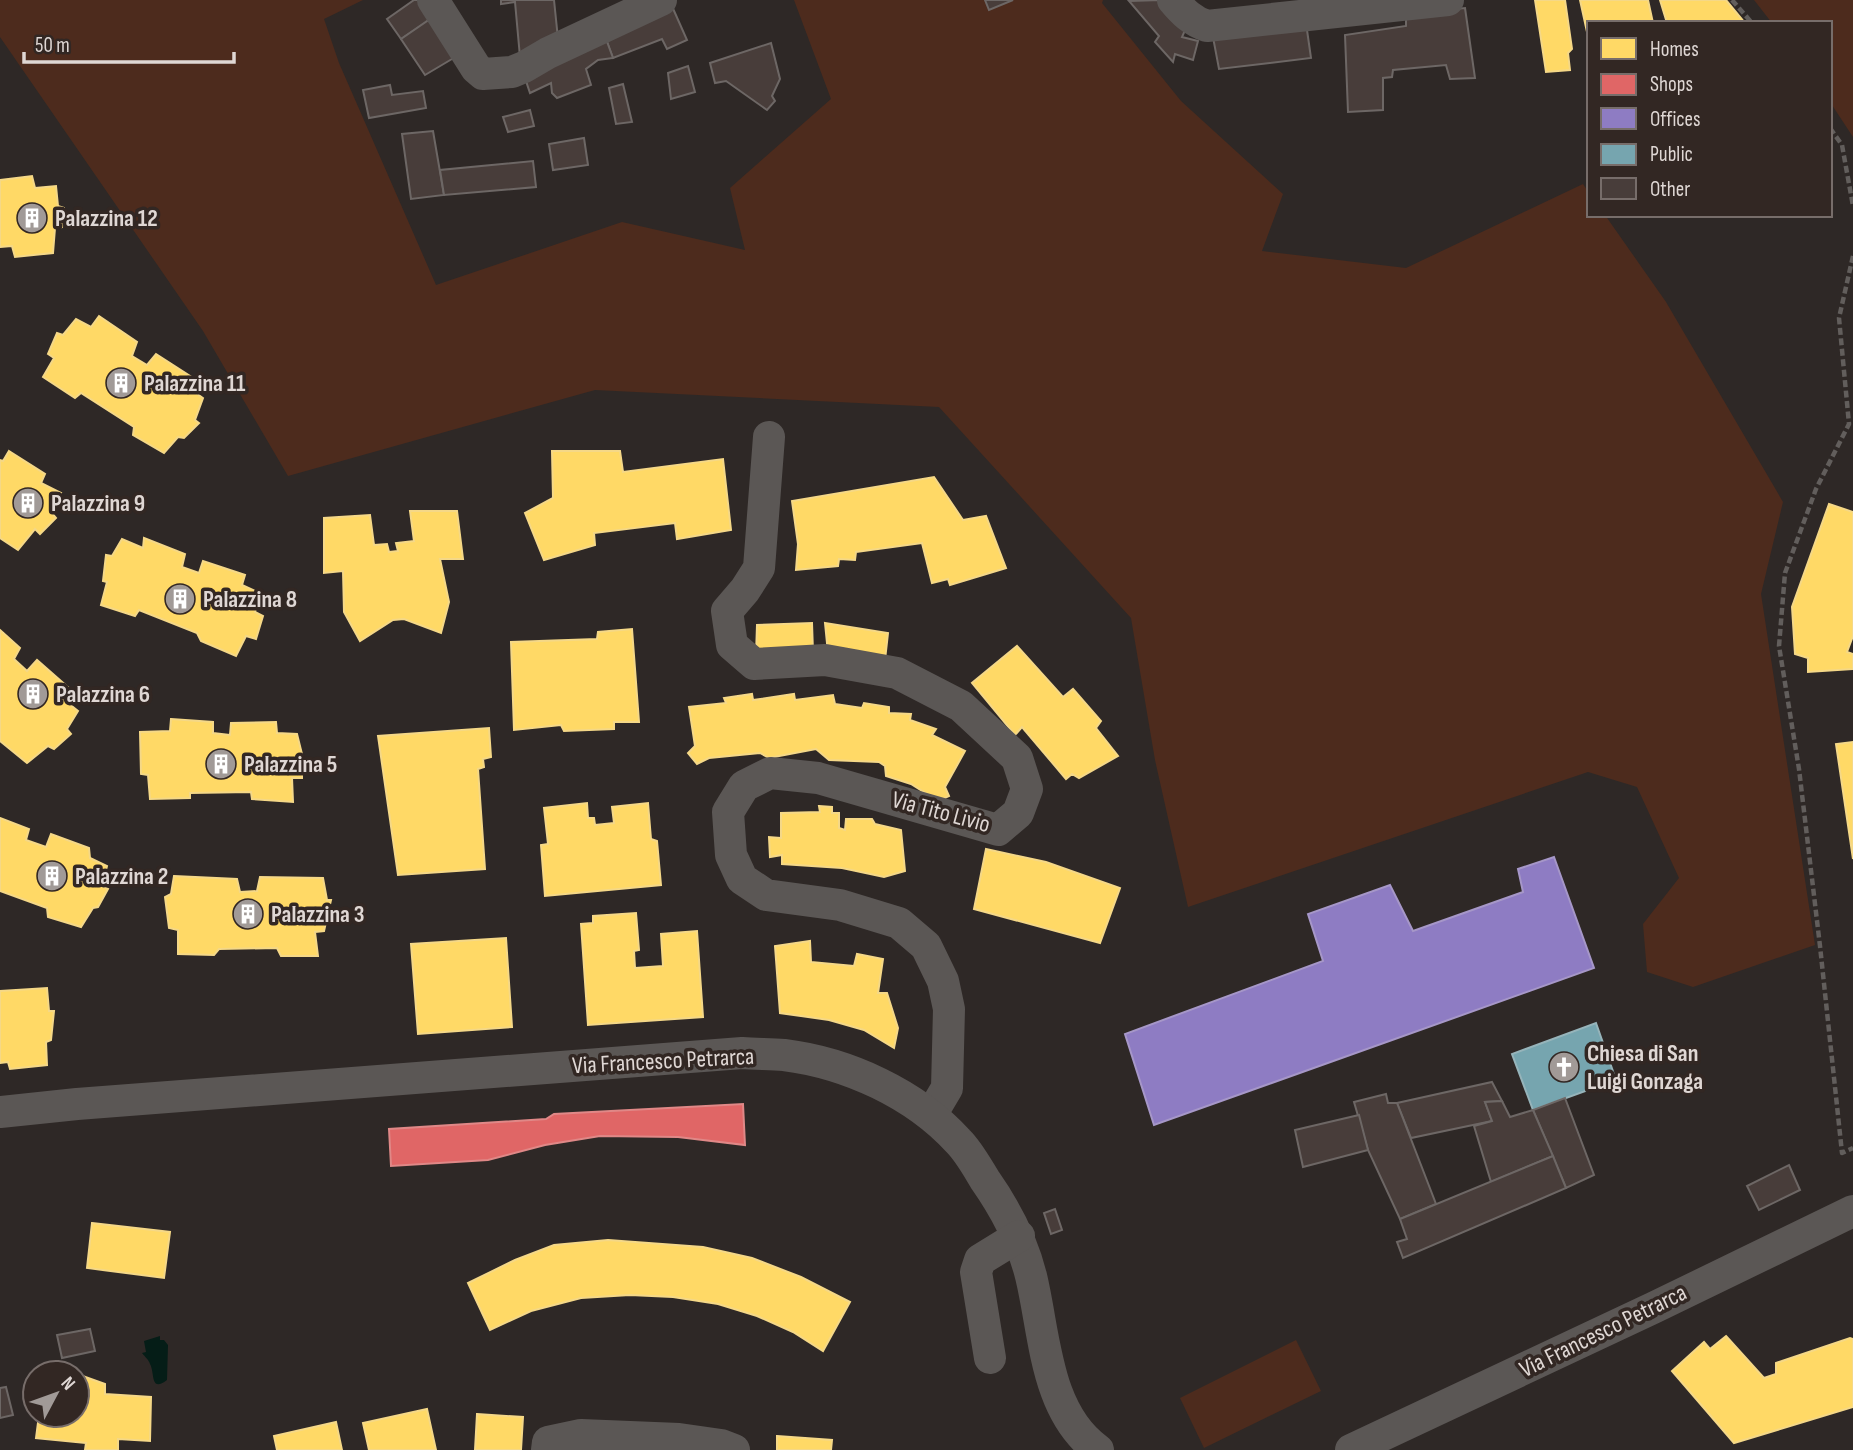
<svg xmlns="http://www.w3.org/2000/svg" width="1853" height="1450" viewBox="0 0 1853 1450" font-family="'Sofia Sans Condensed',sans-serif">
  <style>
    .green { fill: #4d2b1d }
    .water { fill: #051d17 }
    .homes { fill: #ffd966; stroke: #f5d887; stroke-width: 2 }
    .shops { fill: #e06666; stroke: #e08887; stroke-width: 2 }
    .offices { fill: #8e7cc3; stroke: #a697c8; stroke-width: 2 }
    .public { fill: #76a5af; stroke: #96b4ba; stroke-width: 2 }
    .building { fill: #483d3a; stroke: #6d6765; stroke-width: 2 }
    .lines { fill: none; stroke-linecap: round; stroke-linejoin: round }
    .path { stroke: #625e5c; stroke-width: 4.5; stroke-dasharray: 7 3.5; stroke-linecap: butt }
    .minor { stroke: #5b5755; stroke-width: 32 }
    .labels { text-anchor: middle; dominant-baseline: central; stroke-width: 7; stroke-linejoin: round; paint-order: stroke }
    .poi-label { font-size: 24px; font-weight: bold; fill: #dfd7d4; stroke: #322723; text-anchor: start }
    .street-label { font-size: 24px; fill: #dfd7d4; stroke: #322723 }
  </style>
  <rect width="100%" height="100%" fill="#2e2826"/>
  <g class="green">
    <path d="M0 0H363L324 19 339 63 436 285 622 222 745 250 730 188 831 99 794 0H1103L1102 3 1181 101 1283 194 1262 251 1406 268 1583 184 1589 193V215H1605L1666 302 1783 502 1761 594 1815 945 1693 987 1647 972 1643 924 1679 878 1637 787 1588 772 1188 907 1155 760 1131 618 939 407 595 390 288 476 203 331 0 37Z"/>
    <path d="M1754 0H1853V137L1830 102V23H1772Z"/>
    <path d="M1296 1340 1321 1391 1204 1448 1180 1398Z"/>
  </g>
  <path class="water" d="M160 1336V1340H164L168 1345 167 1380C150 1393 155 1373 150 1364 149 1360 145 1357 142 1353L146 1352 144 1341Z"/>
  <g class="homes">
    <path d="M1535 0H1565L1572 49 1568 53 1570 70 1546 72Z"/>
    <path d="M1580 0H1648L1653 23H1589V41Z"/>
    <path d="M1660 0H1726L1745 23H1667Z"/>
    <path d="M32 176 35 188 56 186 58 206 64 208 62 227 55 228 53 253 15 257 12 246 0 247V180Z"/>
    <path d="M99 316 137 342 132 356 147 365 156 354 193 378 189 388 203 398 195 420 199 423 184 438 178 437 164 453 133 435 134 427 81 393 75 398 43 377 54 358 48 354 57 333 63 335 76 319 91 327Z"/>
    <path d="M9 451 45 474 41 483 61 493 52 513 56 518 40 534 35 529 18 550 0 538V460L3 461Z"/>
    <path d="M552 451H620L623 472 723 459 731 530 677 539 675 523 594 533 595 545 544 560 525 513 553 498Z"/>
    <path d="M934 477 963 520 986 516 1006 568 950 585 948 579 932 583 922 543 856 552 855 560 839 559 838 566 796 570 798 544 792 501Z"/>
    <path d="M1829 504 1853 512V636L1847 652 1853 654V669L1808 672V658L1795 654 1792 607Z"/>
    <path d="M410 511H457L463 559H440L449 602 441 633 404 619 393 620 360 641 344 612 343 571 324 573V518L370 515 374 545 387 544 389 552 398 551 396 543 414 541Z"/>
    <path d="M144 538 185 554 182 567 199 573 203 561 245 575 242 585 260 593 255 612 263 616 256 639 246 636 236 656 201 641 197 633 139 610 135 616 101 605 107 582 103 581 106 555 112 556 122 539 143 548Z"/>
    <path d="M812 623 813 652 756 655 757 625Z"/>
    <path d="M825 623 888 633 885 660 828 653Z"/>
    <path d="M632 629 639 722H614V729L564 731 561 725 514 730 511 642 597 639 598 632Z"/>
    <path d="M0 630 20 648 14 659 27 671 37 660 70 689 63 699 78 711 67 729 71 734 54 749 48 746 27 763 0 741Z"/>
    <path d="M1017 646 1063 697 1073 689 1101 721 1096 728 1118 756 1079 778 1072 774 1066 779 1022 727 1015 735 972 683Z"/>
    <path d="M752 694 753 700 794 694 795 700 833 695 835 704 862 708 864 703 889 707V713L911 714 910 720 936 729 932 735 965 751 945 787 949 796 938 801 911 784 886 776 885 766 879 762 829 760 816 749 769 758 760 753 709 758 697 764 688 753 695 746 689 707 726 703 724 698Z"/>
    <path d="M171 719 213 722V733L230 735 231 723 276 722 277 733 297 734 302 754V778H292L293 802 252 799 251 792 190 793V798L150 799 148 775 141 774 140 732 170 731Z"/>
    <path d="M489 728 491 757 483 759 484 767 478 769 485 869 398 875 378 736Z"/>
    <path d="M1853 742V859L1836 744Z"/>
    <path d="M587 803 588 818H594L595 825 614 823 612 807 648 803 651 839 657 841 661 885 545 896 541 845 548 844 544 808Z"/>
    <path d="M819 806 832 807V813H839V828L845 830 846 819H872L875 824 901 830 905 871 884 877 842 868 782 864V855L770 857 769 837 781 838V813L820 812Z"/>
    <path d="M0 818 29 829 26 840 46 847 51 834 89 848 90 858 107 866 102 886 108 889 98 907 93 908 81 927 48 917 47 908 0 891Z"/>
    <path d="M986 849 1046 862 1120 888 1100 943 974 909Z"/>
    <path d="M174 876 237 879 240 892 257 891 260 877 323 878 327 900H331L324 931 315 932 318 956H281L277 948 219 949 214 955 178 954V930L169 928 165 897 171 894Z"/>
    <path d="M636 913 639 950 634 951 635 968 663 966 661 934 697 931 703 1017 588 1025 581 924 593 923V916Z"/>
    <path d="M506 938 512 1027 418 1034 411 944Z"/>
    <path d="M810 941 811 962 854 966 857 954 883 959 878 993H887L898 1028 894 1048 864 1030 829 1020 780 1013 775 946Z"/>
    <path d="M47 988 49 1011H54L51 1040 46 1042 47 1065 10 1069 8 1062 0 1063V991Z"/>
    <path d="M92 1223 170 1232 164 1278 87 1268Z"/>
    <path d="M608 1240 703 1247 752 1258 801 1277 850 1302 823 1351 793 1332 757 1316 718 1304 673 1297 630 1295 581 1298 531 1311 490 1330 468 1283 515 1260 554 1245Z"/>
    <path d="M1726 1336 1764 1378 1776 1374V1363L1850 1338 1853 1339V1407L1734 1443 1672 1371 1704 1342 1710 1349Z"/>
    <path d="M77 1374 105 1384V1394L151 1397 150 1441 118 1439V1450H85L86 1443 36 1438 39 1415H77Z"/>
    <path d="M427 1409 436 1450H369L363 1423Z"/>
    <path d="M477 1414 523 1417 521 1450H475Z"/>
    <path d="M336 1422 342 1450H277L274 1436Z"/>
    <path d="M777 1436 832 1440 831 1450H777Z"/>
  </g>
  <path class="shops" d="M743 1104 745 1145 678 1137 600 1136 545 1145 488 1160 391 1166 389 1129 546 1119 554 1114Z"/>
  <path class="offices" d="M1554 857 1594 968 1154 1125 1125 1034 1323 961 1308 914 1390 885 1413 931 1523 892 1518 869Z"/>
  <path class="public" d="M1596 1023 1616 1080 1533 1110 1512 1054Z"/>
  <g class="building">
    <path d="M414 0H418L431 19 401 39 387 19Z"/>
    <path d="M501 0H554L558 39 520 57 515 2 501 4Z"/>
    <path d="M985 0H1013L989 10Z"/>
    <path d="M1161 0 1186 28 1182 37 1198 41 1193 60 1175 54 1173 62 1155 42 1159 36 1129 1Z"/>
    <path d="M671 4 687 40 667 49 662 39 613 58 606 39Z"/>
    <path d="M1465 8 1475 78 1450 79 1446 65 1393 70 1392 77 1383 78V110L1348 112 1345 35 1406 26V14Z"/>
    <path d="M433 17 457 56 425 75 401 39Z"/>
    <path d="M1306 23 1311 58 1219 69 1212 32Z"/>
    <path d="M606 39 613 58 598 60 586 69 591 85 557 98 552 93 551 83 530 93 525 78Z"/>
    <path d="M771 43 780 79 772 96 775 101 767 110 726 81 715 83 710 63Z"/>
    <path d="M688 66 695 92 671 99 668 73Z"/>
    <path d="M623 84 632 122 616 124 609 88Z"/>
    <path d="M390 85 392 95 423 91 426 108 369 118 363 90Z"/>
    <path d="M530 110 534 126 508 132 503 117Z"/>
    <path d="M433 131 444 195 411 199 402 134Z"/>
    <path d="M584 138 588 165 553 170 549 144Z"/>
    <path d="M533 161 536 187 444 195 440 170Z"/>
    <path d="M1492 1082 1502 1101 1485 1102 1492 1121 1411 1138 1397 1103Z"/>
    <path d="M1386 1094 1388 1103H1397L1436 1204 1400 1219 1368 1150 1354 1102Z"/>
    <path d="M1565 1098 1594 1175 1566 1188 1533 1110Z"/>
    <path d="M1502 1101 1510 1117 1533 1110 1553 1156 1491 1182 1474 1126 1492 1121 1485 1102Z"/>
    <path d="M1359 1115 1368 1150 1303 1167 1295 1130Z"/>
    <path d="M1553 1156 1566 1188 1403 1258 1397 1242 1407 1239 1400 1219Z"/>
    <path d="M1789 1165 1800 1190 1759 1210 1747 1186Z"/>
    <path d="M1055 1209 1062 1230 1051 1234 1044 1213Z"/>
    <path d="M90 1329 95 1351 62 1358 57 1335Z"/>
    <path d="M6 1387 13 1415 0 1418V1388Z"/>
  </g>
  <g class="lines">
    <g class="path">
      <path d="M1732 0 1752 23"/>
      <path d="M1830 128 1842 145 1853 206"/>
      <path d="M1853 256 1839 318 1849 424 1816 489 1785 573 1779 646 1799 769 1820 946 1842 1153 1853 1148"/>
    </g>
    <g class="minor">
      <path d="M433 0 476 68 483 74 512 72 524 67 548 53 661 0"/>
      <path d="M1173 0C1183 12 1192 21 1207 26L1448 0"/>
      <path d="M769 437 759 568 745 590 727 611 732 645 754 664 825 660 897 673 961 706 1017 758 1027 789 1018 813 998 830 818 778 770 773 744 786 728 812 731 855 742 879 766 895 840 905 899 923 926 946 943 981 949 1009 947 1088 931 1115"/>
      <path d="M0 1112 77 1104 742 1053C756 1054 770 1054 784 1055 848 1063 915 1094 958 1141 969 1152 977 1167 985 1180 1006 1210 1022 1240 1031 1276 1045 1334 1045 1412 1098 1450"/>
      <path d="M990 1358 976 1272 980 1260 1019 1236"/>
      <path d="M547 1450 548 1442 581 1435 679 1439 721 1445 734 1450"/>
      <path d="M1351 1450 1653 1308 1853 1211"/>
    </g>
  </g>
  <defs>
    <g id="building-disc" transform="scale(1.575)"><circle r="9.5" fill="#a19a97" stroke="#322723"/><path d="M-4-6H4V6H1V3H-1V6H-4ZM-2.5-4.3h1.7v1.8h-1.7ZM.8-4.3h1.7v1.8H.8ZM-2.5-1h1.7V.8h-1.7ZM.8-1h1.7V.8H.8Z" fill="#fff"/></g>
    <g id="church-disc" transform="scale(1.575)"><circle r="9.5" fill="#a19a97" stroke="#322723"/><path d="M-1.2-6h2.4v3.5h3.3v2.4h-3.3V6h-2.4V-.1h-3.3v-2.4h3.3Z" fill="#fff"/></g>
  </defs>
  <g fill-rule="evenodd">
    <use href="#building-disc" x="32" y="218"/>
    <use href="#building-disc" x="121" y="383"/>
    <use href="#building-disc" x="28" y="503"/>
    <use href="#building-disc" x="180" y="599"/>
    <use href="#building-disc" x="33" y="694"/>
    <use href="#building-disc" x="221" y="764"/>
    <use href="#building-disc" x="52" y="876"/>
    <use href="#building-disc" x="248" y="914"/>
    <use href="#church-disc" x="1564" y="1067"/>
  </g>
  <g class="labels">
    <g class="poi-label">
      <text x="55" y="218">Palazzina 12</text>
      <text x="144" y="383">Palazzina 11</text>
      <text x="51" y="503">Palazzina 9</text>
      <text x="203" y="599">Palazzina 8</text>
      <text x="56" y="694">Palazzina 6</text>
      <text x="244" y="764">Palazzina 5</text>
      <text x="75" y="876">Palazzina 2</text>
      <text x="271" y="914">Palazzina 3</text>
      <text x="1587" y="1053">Chiesa di San<tspan x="1587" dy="28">Luigi Gonzaga</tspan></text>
    </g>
    <g class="street-label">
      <text transform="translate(941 812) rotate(15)">Via Tito Livio</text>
      <text transform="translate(663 1061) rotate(-3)">Via Francesco Petrarca</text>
      <text transform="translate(1603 1331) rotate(-26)">Via Francesco Petrarca</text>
    </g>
  </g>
  <rect x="1587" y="21" width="245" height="196" fill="#322723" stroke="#776d6a" stroke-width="2"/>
  <rect x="1601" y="38" width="35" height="21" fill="#ffd966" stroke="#776d6a" stroke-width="2"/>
  <text x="1650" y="56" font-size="21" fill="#dfd7d4">Homes</text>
  <rect x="1601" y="74" width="35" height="21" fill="#e06666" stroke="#776d6a" stroke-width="2"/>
  <text x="1650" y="91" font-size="21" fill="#dfd7d4">Shops</text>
  <rect x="1601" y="108" width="35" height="21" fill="#8e7cc3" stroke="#776d6a" stroke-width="2"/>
  <text x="1650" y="126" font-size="21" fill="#dfd7d4">Offices</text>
  <rect x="1601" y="144" width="35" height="21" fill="#76a5af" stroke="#776d6a" stroke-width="2"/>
  <text x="1650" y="161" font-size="21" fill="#dfd7d4">Public</text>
  <rect x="1601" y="178" width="35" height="21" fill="#483d3a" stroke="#776d6a" stroke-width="2"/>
  <text x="1650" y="196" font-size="21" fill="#dfd7d4">Other</text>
  <g transform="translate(56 1394) rotate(49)"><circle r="33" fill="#322723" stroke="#776d6a" stroke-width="2"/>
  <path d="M0-5L12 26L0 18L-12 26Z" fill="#a19a97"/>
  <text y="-10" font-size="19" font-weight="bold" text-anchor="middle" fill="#dfd7d4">N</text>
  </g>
  <path d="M24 52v10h210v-10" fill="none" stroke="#dfd7d4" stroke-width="3.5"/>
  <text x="35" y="52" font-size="21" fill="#dfd7d4" stroke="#322723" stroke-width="5" paint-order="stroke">50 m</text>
</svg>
